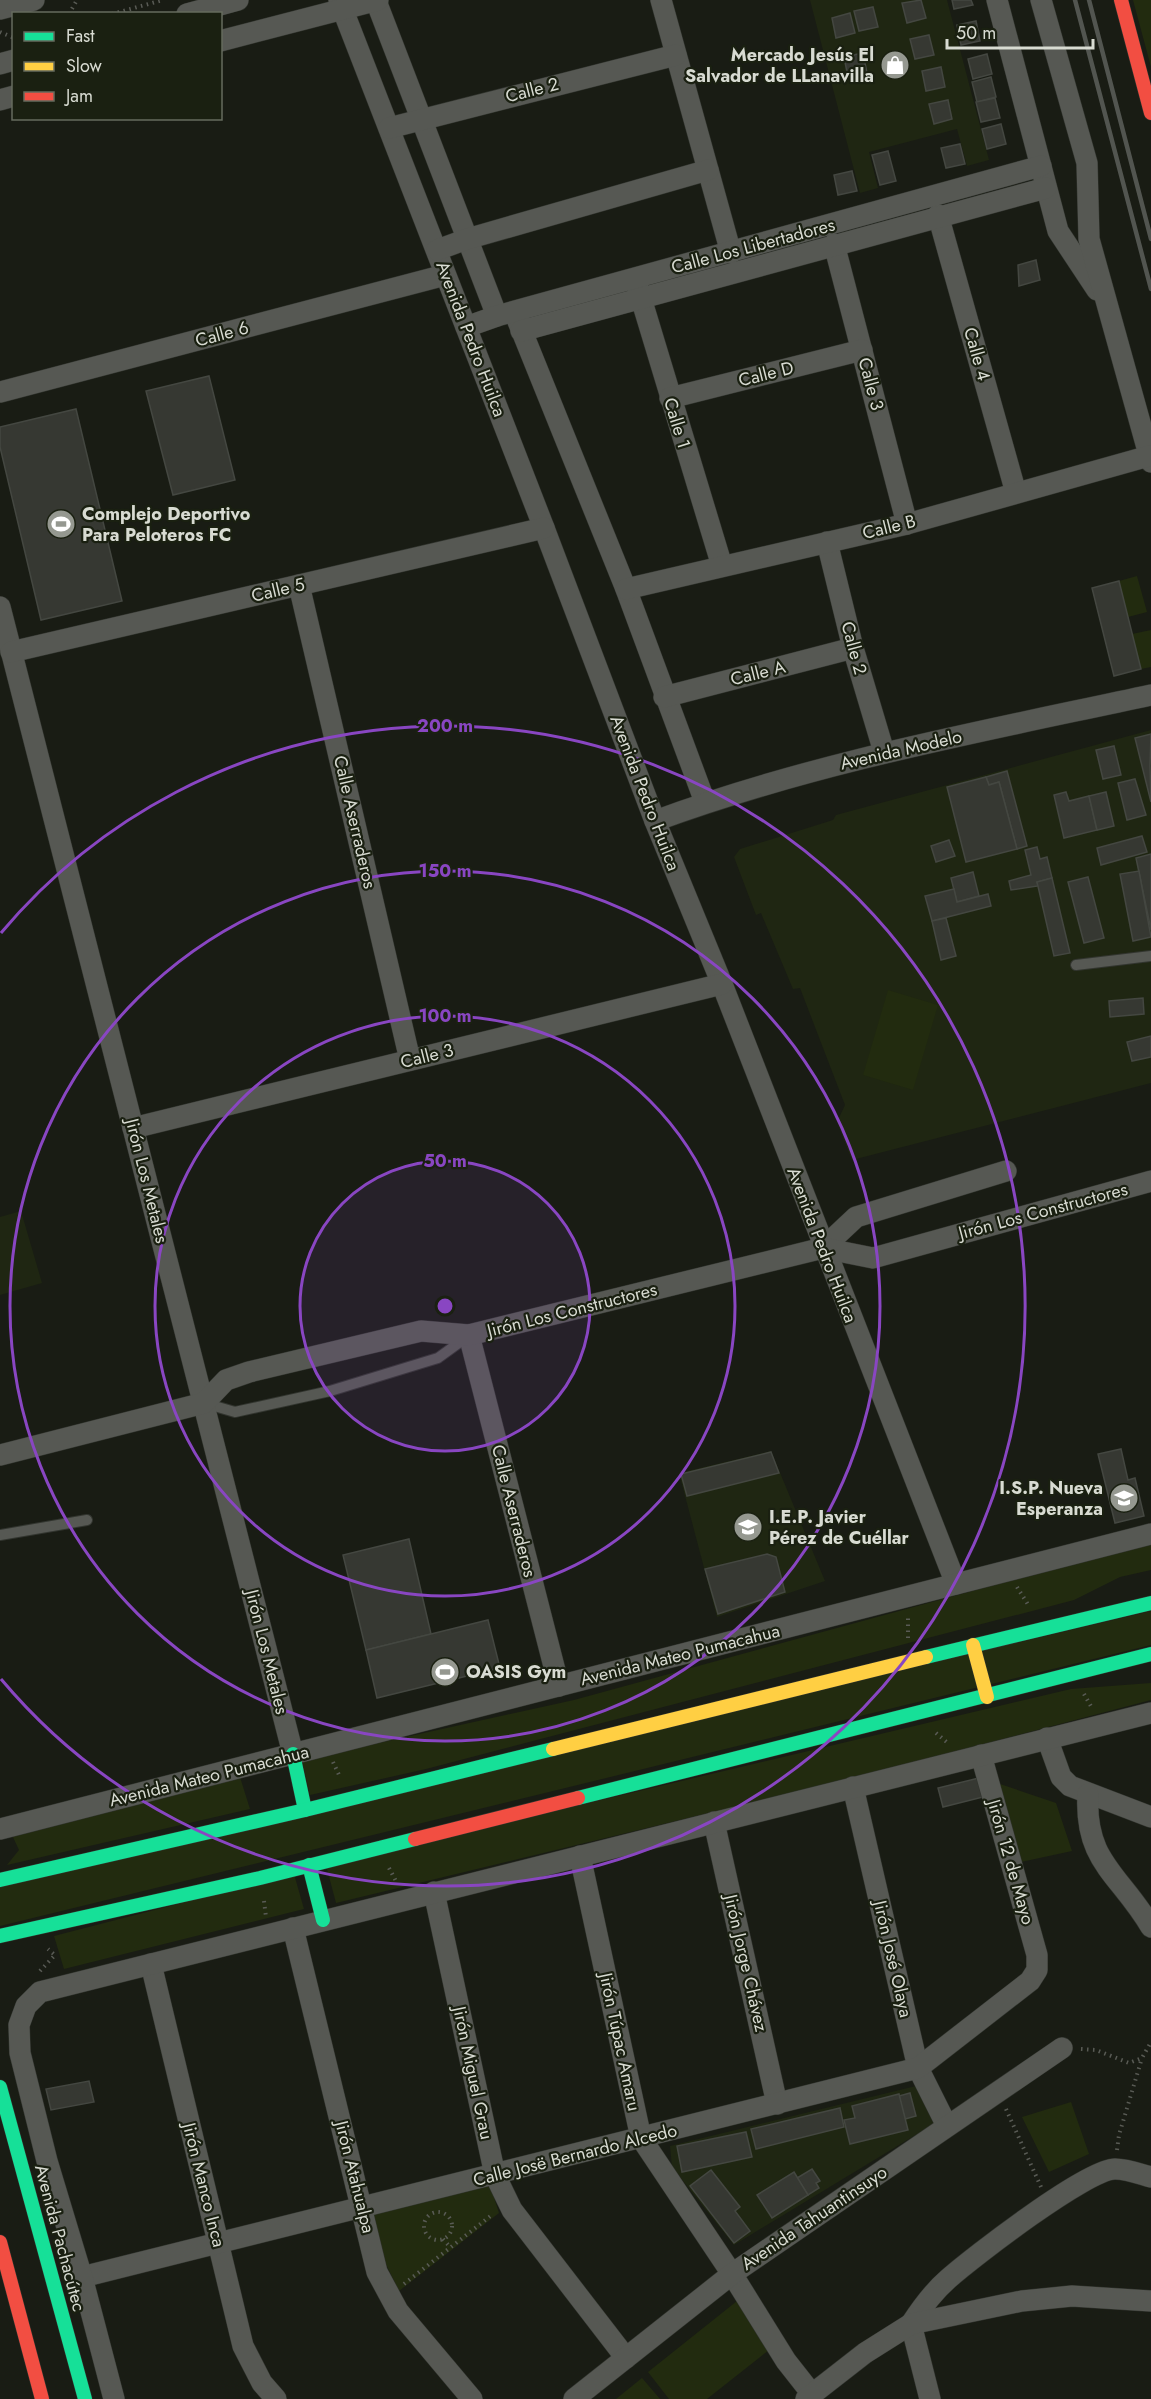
<svg xmlns="http://www.w3.org/2000/svg" width="1151" height="2399" viewBox="0 0 1151 2399" font-family="Jost,sans-serif">
  <style>
    .built { fill: #1f2612 }
    .green { fill: #222b0f }
    .building { fill: #363832; stroke: #444741; stroke-width: 1.5 }
    .lines { fill: none; stroke-linecap: round; stroke-linejoin: round }
    .lane-casing { stroke: #32352f; stroke-width: 12 }
    .street-casing { stroke: #32352f; stroke-width: 22 }
    .fast-casing { stroke: #32352f; stroke-width: 15 }
    .slow-casing { stroke: #32352f; stroke-width: 15 }
    .jam-casing { stroke: #32352f; stroke-width: 15 }
    .path { stroke: #595b55; stroke-width: 4; stroke-dasharray: 1.5 4.5; stroke-linecap: butt }
    .lane { stroke: #565853; stroke-width: 10 }
    .street { stroke: #565853; stroke-width: 21 }
    .fast { stroke: #16e098; stroke-width: 14 }
    .slow { stroke: #ffcf43; stroke-width: 14 }
    .jam { stroke: #f24e42; stroke-width: 14 }
    .rail { stroke: #525550; stroke-width: 4.5 }
    .ring { fill: none; stroke: #8946c2; stroke-width: 3 }
    .labels { text-anchor: middle; dominant-baseline: central; stroke-width: 4.5; stroke-linejoin: round; paint-order: stroke }
    .poi-label { font-size: 18px; font-weight: bold; fill: #d8dbd2; stroke: #1a2011; text-anchor: start }
    .street-label { font-size: 18px; fill: #d8dbd2; stroke: #1a2011 }
    .centre { fill: #8946c2; stroke: #1a2011; stroke-width: 3 }
    .ring-label { font-size: 18px; text-anchor: middle; font-weight: bold; fill: #8946c2; stroke: #1a2011; stroke-width: 4.5; stroke-linejoin: round; paint-order: stroke }
  </style>
  <rect width="100%" height="100%" fill="#191c14"/>
  <g class="built">
    <path d="M810 0H947L989 160 967 166 957 129 869 152 878 188 860 193Z"/>
    <path d="M1151 730V1083L852 1160 837 1122 845 1105 800 988 793 989 761 913 756 915 734 857 740 849 833 820 836 815Z"/>
    <path d="M21 1211 42 1283 0 1295V1217Z"/>
    <path d="M771 1451 825 1581 717 1617 679 1473Z"/>
    <path d="M916 2086 937 2122 734 2245 672 2167 670 2146Z"/>
  </g>
  <g class="green">
    <path d="M1133 0H1151V67Z"/>
    <path d="M1137 576 1147 612 1128 617 1119 581Z"/>
    <path d="M1151 630V667L1141 669 1132 634Z"/>
    <path d="M888 990 938 1005 913 1090 863 1075Z"/>
    <path d="M1151 1542V1570L1120 1577 1074 1600 426 1769 310 1795 302 1760 574 1700Z"/>
    <path d="M1151 1611V1645L0 1926V1884Z"/>
    <path d="M1151 1683V1700L850 1779 336 1903 326 1865 1071 1689Z"/>
    <path d="M239 1774 250 1809 7 1865 19 1850 12 1835Z"/>
    <path d="M997 1783 1056 1803 1072 1851 1021 1862Z"/>
    <path d="M294 1874 304 1909 64 1969 54 1936Z"/>
    <path d="M1071 2102 1089 2154 1049 2172 1022 2117Z"/>
    <path d="M490 2185 499 2213 399 2291 385 2262 372 2215Z"/>
    <path d="M737 2301 774 2346 707 2399H669L648 2372Z"/>
    <path d="M642 2378 660 2399H616Z"/>
  </g>
  <g class="building">
    <path d="M921 0 926 18 907 23 902 3Z"/>
    <path d="M952 0H971L973 5 954 9Z"/>
    <path d="M873 7 878 27 859 31 854 11Z"/>
    <path d="M850 13 855 33 836 38 832 18Z"/>
    <path d="M976 21 980 41 961 45 957 25Z"/>
    <path d="M929 35 934 55 915 59 910 39Z"/>
    <path d="M863 53 867 73 848 77 844 57Z"/>
    <path d="M987 54 992 74 973 79 968 59Z"/>
    <path d="M941 67 945 87 926 91 922 71Z"/>
    <path d="M991 77 996 97 977 102 972 82Z"/>
    <path d="M995 98 1000 118 981 122 976 102Z"/>
    <path d="M948 100 952 119 934 124 929 104Z"/>
    <path d="M1001 124 1006 144 987 149 982 129Z"/>
    <path d="M960 144 965 164 946 168 941 148Z"/>
    <path d="M888 151 896 181 880 185 872 155Z"/>
    <path d="M852 171 857 191 838 195 834 175Z"/>
    <path d="M1036 260 1040 280 1019 286 1018 265Z"/>
    <path d="M209 376 235 480 173 495 146 391Z"/>
    <path d="M76 409 122 601 41 620 0 447V427Z"/>
    <path d="M1119 581 1141 669 1114 676 1092 588Z"/>
    <path d="M1151 734 1150 766 1151 802 1135 738Z"/>
    <path d="M1114 746 1121 775 1103 779 1096 750Z"/>
    <path d="M1007 771 1027 846 1017 849 999 782 989 785 986 777Z"/>
    <path d="M986 777 989 785 999 782 1017 849 966 862 947 787Z"/>
    <path d="M1135 779 1146 815 1127 820 1118 783Z"/>
    <path d="M1066 792 1069 801 1089 796 1097 830 1064 838 1054 795Z"/>
    <path d="M1106 792 1114 826 1097 830 1089 796Z"/>
    <path d="M1142 836 1147 852 1101 865 1097 848Z"/>
    <path d="M949 840 955 856 936 862 931 846Z"/>
    <path d="M1037 847 1040 859 1047 857 1052 878 1037 882 1038 886 1011 890 1009 881 1031 875 1025 850Z"/>
    <path d="M1151 854V930L1136 858Z"/>
    <path d="M1139 871 1151 937 1133 941 1120 874Z"/>
    <path d="M973 872 979 896 957 902 951 878Z"/>
    <path d="M1088 877 1104 938 1084 943 1068 882Z"/>
    <path d="M1052 878 1070 953 1054 956 1037 882Z"/>
    <path d="M954 889 957 902 988 894 991 906 932 921 925 896Z"/>
    <path d="M946 918 956 956 941 960 932 921Z"/>
    <path d="M1143 998 1144 1014 1110 1017 1109 1001Z"/>
    <path d="M1151 1036V1057L1132 1061 1127 1042Z"/>
    <path d="M1121 1449 1128 1480 1135 1478 1144 1516 1115 1523 1098 1454Z"/>
    <path d="M771 1452 779 1473 687 1496 681 1474Z"/>
    <path d="M409 1539 431 1634 366 1650 343 1555Z"/>
    <path d="M767 1554 776 1557 785 1592 718 1614 705 1569Z"/>
    <path d="M488 1620 500 1668 377 1698 366 1650Z"/>
    <path d="M983 1777 987 1796 943 1807 938 1788Z"/>
    <path d="M89 2081 94 2102 51 2110 46 2089Z"/>
    <path d="M910 2093 916 2116 905 2119 899 2096Z"/>
    <path d="M899 2094 908 2130 850 2144 844 2120 855 2118 852 2106Z"/>
    <path d="M840 2108 844 2127 756 2149 751 2129Z"/>
    <path d="M746 2132 752 2157 682 2172 677 2146Z"/>
    <path d="M812 2169 820 2181 816 2183 819 2188 808 2195 797 2178Z"/>
    <path d="M711 2170 740 2207 735 2211 750 2231 734 2243 690 2186Z"/>
    <path d="M794 2172 808 2195 772 2218 757 2195Z"/>
  </g>
  <g class="lines">
    <g class="lane-casing">
      <g id="lane">
        <path d="M1076 965 1151 956"/>
        <path d="M204 1403 235 1412 330 1391 438 1358 467 1337"/>
        <path d="M0 1535 87 1520"/>
      </g>
    </g>
    <g class="street-casing">
      <g id="street">
        <path d="M339 0 544 528 655 821 722 984 956 1584"/>
        <path d="M661 0 731 253"/>
        <path d="M997 0 1058 231 1097 290"/>
        <path d="M1041 0 1087 163 1089 239 1151 462"/>
        <path d="M376 1 497 316"/>
        <path d="M0 9 34 0"/>
        <path d="M187 14 238 0"/>
        <path d="M220 41 378 0"/>
        <path d="M0 64 14 60"/>
        <path d="M0 100 14 96"/>
        <path d="M389 128 676 55"/>
        <path d="M938 215 1016 493"/>
        <path d="M834 244 907 524"/>
        <path d="M437 250 467 239 708 170"/>
        <path d="M637 285 722 566"/>
        <path d="M517 319 626 589 705 802"/>
        <path d="M466 327 497 316 1041 166"/>
        <path d="M521 331 1046 188"/>
        <path d="M0 392 445 275"/>
        <path d="M670 398 862 350"/>
        <path d="M827 542 853 648 884 752"/>
        <path d="M299 585 410 1060"/>
        <path d="M626 589 907 524 1149 456"/>
        <path d="M0 607 293 1754"/>
        <path d="M11 652 544 528"/>
        <path d="M664 697 853 648"/>
        <path d="M655 821C815 762 984 731 1151 695"/>
        <path d="M133 1128 722 984"/>
        <path d="M823 1248 856 1217 1006 1171"/>
        <path d="M469 1335 559 1686"/>
        <path d="M0 1455 204 1403 226 1380 249 1372 421 1331 469 1335 823 1248 873 1258 1151 1181"/>
        <path d="M1047 1738 1061 1777 1070 1786 1151 1817"/>
        <path d="M853 1787 918 2068 947 2126"/>
        <path d="M1088 1794C1084 1862 1120 1874 1151 1927"/>
        <path d="M714 1822 777 2104"/>
        <path d="M0 1829 1151 1534"/>
        <path d="M580 1856 641 2138 732 2274 786 2361 812 2394"/>
        <path d="M434 1892 495 2175 512 2210 626 2358"/>
        <path d="M293 1928 377 2272 398 2311 472 2399"/>
        <path d="M151 1964 243 2346 262 2383 276 2399"/>
        <path d="M82 2277 918 2068 1030 1981 1037 1970V1955L981 1755"/>
        <path d="M911 2324C922 2307 933 2292 948 2279 973 2257 1087 2169 1115 2169 1127 2169 1140 2174 1151 2177"/>
        <path d="M911 2324 930 2399"/>
        <path d="M114 2399 82 2277 47 2161 20 2053 19 2025 26 2006 40 1992 1151 1713"/>
        <path d="M574 2399 732 2274 1062 2048"/>
        <path d="M806 2399 865 2353 911 2324 1022 2301 1072 2296 1151 2301"/>
      </g>
    </g>
    <g class="fast-casing">
      <g id="fast">
        <path d="M926 1657 1151 1603"/>
        <path d="M293 1754 305 1810"/>
        <path d="M578 1798 1151 1654"/>
        <path d="M309 1865 323 1920"/>
        <path d="M0 1880 305 1810 553 1749"/>
        <path d="M0 1936 260 1878 415 1839"/>
        <path d="M0 2087 85 2399"/>
      </g>
    </g>
    <g class="slow-casing">
      <g id="slow">
        <path d="M973 1645 987 1697"/>
        <path d="M553 1749 926 1657"/>
      </g>
    </g>
    <g class="jam-casing">
      <g id="jam">
        <path d="M1121 0 1151 113"/>
        <path d="M415 1839 578 1798"/>
        <path d="M0 2242 42 2399"/>
      </g>
    </g>
    <g class="path">
      <path d="M69 14 77 0"/>
      <path d="M112 14 163 0"/>
      <path d="M0 32 14 38"/>
      <path d="M1017 1587 1029 1606"/>
      <path d="M908 1638V1615"/>
      <path d="M1084 1694 1092 1708"/>
      <path d="M936 1733 949 1744"/>
      <path d="M333 1762 340 1777"/>
      <path d="M389 1868 397 1883"/>
      <path d="M264 1901 266 1917"/>
      <path d="M40 1971 55 1955 48 1949"/>
      <path d="M1081 2049 1096 2050 1129 2063 1142 2058 1151 2042"/>
      <path d="M1006 2109 1041 2187"/>
      <path d="M1117 2150 1119 2135 1142 2058"/>
      <circle cx="438" cy="2226" r="14"/>
      <path d="M443 2239 451 2248"/>
      <path d="M404 2284 493 2214"/>
    </g>
    <use href="#lane" class="lane"/>
    <use href="#street" class="street"/>
    <use href="#fast" class="fast"/>
    <use href="#slow" class="slow"/>
    <use href="#jam" class="jam"/>
    <g class="rail">
      <path d="M1075 0 1151 289"/>
      <path d="M1089 0 1151 239"/>
    </g>
  </g>
  <circle cx="445" cy="1306" r="145" fill="#8946c2" fill-opacity=".12"/>
  <g class="ring">
    <circle cx="445" cy="1306" r="145"/>
    <circle cx="445" cy="1306" r="290"/>
    <circle cx="445" cy="1306" r="435"/>
    <path d="M1 933A580 580 0 1 1 1 1679"/>
  </g>
  <defs>
    <g id="shop-disc" transform="scale(1.5)"><circle r="9.5" fill="#959890" stroke="#1a2011"/><path d="M-5-2.5h2.3a2.7 3.5 0 0 1 5.4 0H5L5.5 6h-11ZM-1.5-2.5h3a1.5 2.3 0 0 0-3 0Z" fill="#fff"/></g>
    <g id="stadium-disc" transform="scale(1.5)"><circle r="9.5" fill="#959890" stroke="#1a2011"/><path d="M0-5a6.5 5 0 1 0 0 10a6.5 5 0 1 0 0-10ZM-3.5-1.8h7v3.6h-7Z" fill="#fff"/></g>
    <g id="university-disc" transform="scale(1.5)"><circle r="9.5" fill="#959890" stroke="#1a2011"/><path d="M0-5L7-2L0 1L-7-2ZM-4 1L0 2.5L4 1V4Q0 6-4 4Z" fill="#fff"/></g>
    <g id="school-disc" transform="scale(1.5)"><circle r="9.5" fill="#959890" stroke="#1a2011"/><path d="M0-5L7-2L0 1L-7-2ZM-4 1L0 2.5L4 1V4Q0 6-4 4Z" fill="#fff"/></g>
  </defs>
  <g fill-rule="evenodd">
    <use href="#shop-disc" x="895" y="65"/>
    <use href="#stadium-disc" x="61" y="524"/>
    <use href="#university-disc" x="1124" y="1498"/>
    <use href="#school-disc" x="748" y="1527"/>
    <use href="#stadium-disc" x="445" y="1672"/>
  </g>
  <g class="labels">
    <g class="poi-label">
      <text x="874" y="55" text-anchor="end">Mercado Jesús El<tspan x="874" dy="21">Salvador de LLanavilla</tspan></text>
      <text x="82" y="514">Complejo Deportivo<tspan x="82" dy="21">Para Peloteros FC</tspan></text>
      <text x="1103" y="1488" text-anchor="end">I.S.P. Nueva<tspan x="1103" dy="21">Esperanza</tspan></text>
      <text x="769" y="1517">I.E.P. Javier<tspan x="769" dy="21">Pérez de Cuéllar</tspan></text>
      <text x="466" y="1672">OASIS Gym</text>
    </g>
    <g class="street-label">
      <text transform="translate(532 90) rotate(-14)">Calle 2</text>
      <text transform="translate(753 246) rotate(-15)">Calle Los Libertadores</text>
      <text transform="translate(222 334) rotate(-15)">Calle 6</text>
      <text transform="translate(471 339) rotate(69)">Avenida Pedro Huilca</text>
      <text transform="translate(977 354) rotate(74)">Calle 4</text>
      <text transform="translate(766 374) rotate(-14)">Calle D</text>
      <text transform="translate(871 384) rotate(75)">Calle 3</text>
      <text transform="translate(677 423) rotate(73)">Calle 1</text>
      <text transform="translate(889 527) rotate(-14)">Calle B</text>
      <text transform="translate(278 590) rotate(-13)">Calle 5</text>
      <text transform="translate(854 648) rotate(75)">Calle 2</text>
      <text transform="translate(758 673) rotate(-14)">Calle A</text>
      <text transform="translate(901 750) rotate(-13)">Avenida Modelo</text>
      <text transform="translate(645 793) rotate(69)">Avenida Pedro Huilca</text>
      <text transform="translate(355 822) rotate(77)">Calle Aserraderos</text>
      <text transform="translate(427 1056) rotate(-14)">Calle 3</text>
      <text transform="translate(147 1181) rotate(76)">Jirón Los Metales</text>
      <text transform="translate(1043 1211) rotate(-15)">Jirón Los Constructores</text>
      <text transform="translate(822 1245) rotate(69)">Avenida Pedro Huilca</text>
      <text transform="translate(572 1310) rotate(-14)">Jirón Los Constructores</text>
      <text transform="translate(514 1511) rotate(76)">Calle Aserraderos</text>
      <text transform="translate(267 1652) rotate(76)">Jirón Los Metales</text>
      <text transform="translate(680 1655) rotate(-14)">Avenida Mateo Pumacahua</text>
      <text transform="translate(209 1776) rotate(-14)">Avenida Mateo Pumacahua</text>
      <text transform="translate(1011 1862) rotate(74)">Jirón 12 de Mayo</text>
      <text transform="translate(893 1959) rotate(77)">Jirón José Olaya</text>
      <text transform="translate(746 1963) rotate(77)">Jirón Jorge Chávez</text>
      <text transform="translate(620 2042) rotate(78)">Jirón Túpac Amaru</text>
      <text transform="translate(473 2073) rotate(78)">Jirón Miguel Grau</text>
      <text transform="translate(575 2155) rotate(-14)">Calle Josë Bernardo Alcedo</text>
      <text transform="translate(355 2177) rotate(76)">Jirón Atahualpa</text>
      <text transform="translate(204 2185) rotate(76)">Jirón Manco Inca</text>
      <text transform="translate(814 2218) rotate(-34)">Avenida Tahuantinsuyo</text>
      <text transform="translate(60 2238) rotate(75)">Avenida Pachacútec</text>
    </g>
  </g>
  <circle cx="445" cy="1306" r="9" class="centre"/>
  <g class="ring-label">
    <text x="445" y="732">200 m</text>
    <text x="445" y="877">150 m</text>
    <text x="445" y="1022">100 m</text>
    <text x="445" y="1167">50 m</text>
  </g>
  <rect x="12" y="12" width="210" height="108" fill="#1a2011" stroke="#666b5e" stroke-width="1.5"/>
  <rect x="24" y="32" width="30" height="9" fill="#16e098" stroke="#666b5e" stroke-width="1.5"/>
  <text x="66" y="42" font-size="18" fill="#d8dbd2">Fast</text>
  <rect x="24" y="62" width="30" height="9" fill="#ffcf43" stroke="#666b5e" stroke-width="1.5"/>
  <text x="66" y="72" font-size="18" fill="#d8dbd2">Slow</text>
  <rect x="24" y="92" width="30" height="9" fill="#f24e42" stroke="#666b5e" stroke-width="1.5"/>
  <text x="66" y="102" font-size="18" fill="#d8dbd2">Jam</text>
  <path d="M947 39v9h146v-9" fill="none" stroke="#d8dbd2" stroke-width="3"/>
  <text x="956" y="39" font-size="18" fill="#d8dbd2" stroke="#1a2011" stroke-width="4.5" paint-order="stroke">50 m</text>
</svg>
